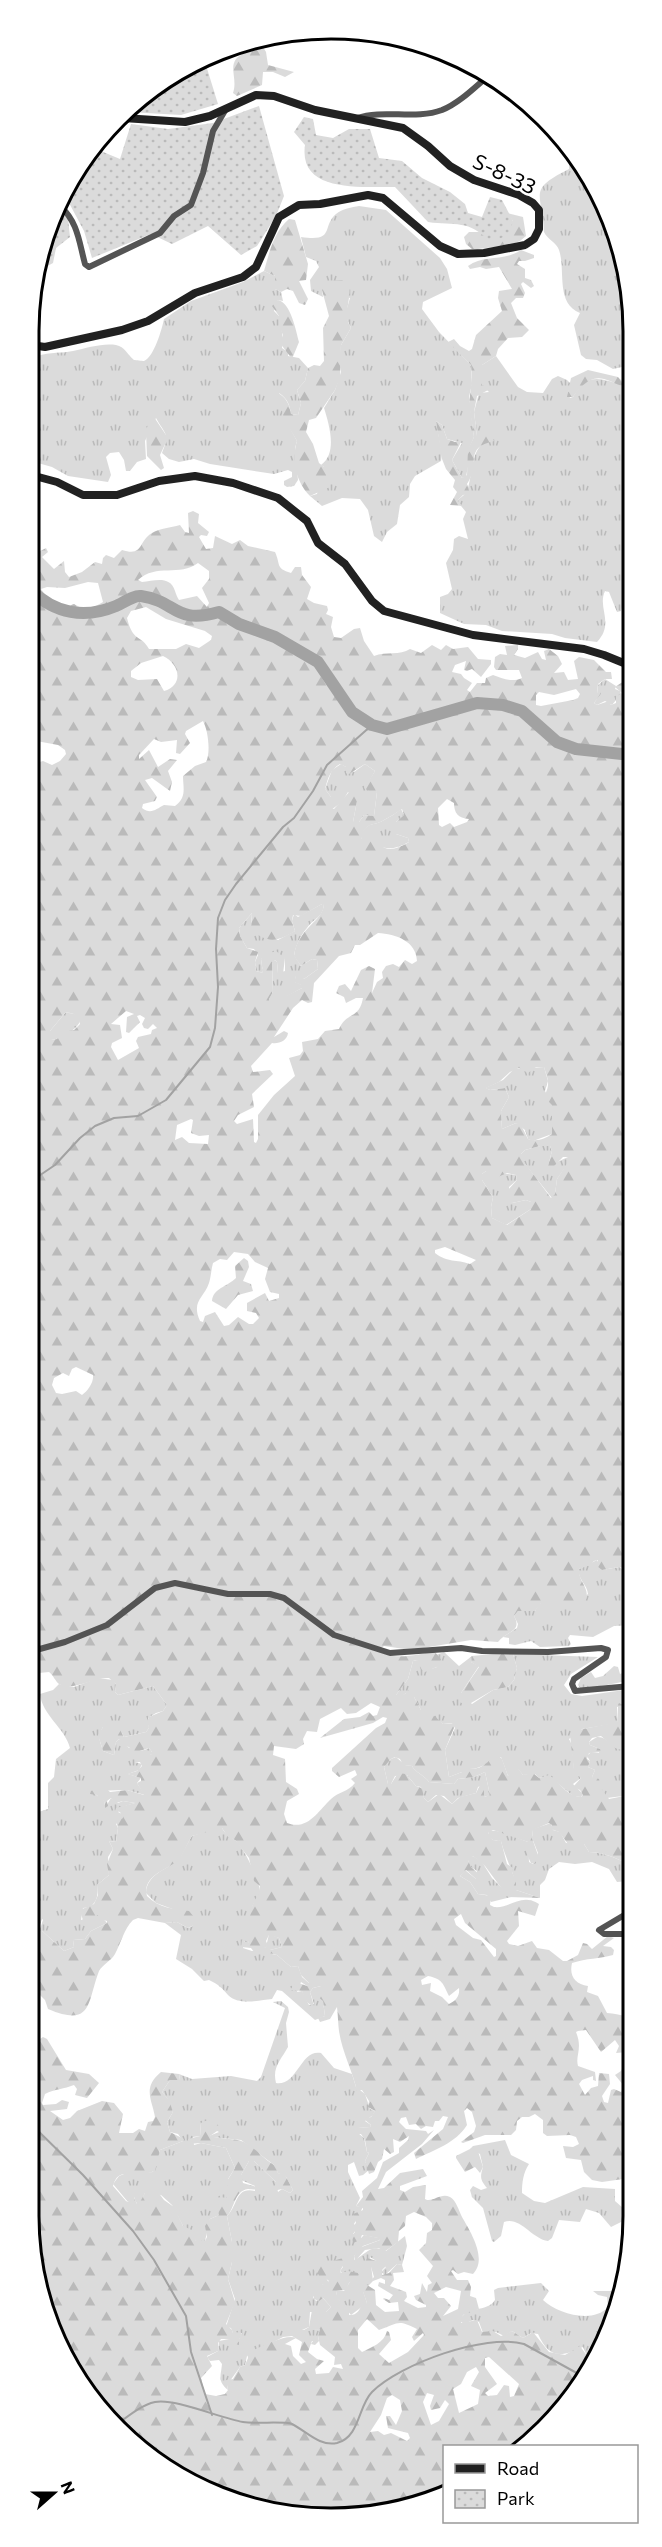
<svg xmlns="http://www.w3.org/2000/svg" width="662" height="2547" viewBox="0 0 662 2547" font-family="Commissioner,'Noto Sans Armenian',sans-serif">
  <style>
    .grass { fill: url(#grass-tufts) }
    .forest { fill: url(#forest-firs); fill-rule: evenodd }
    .park { fill: url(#park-dots) }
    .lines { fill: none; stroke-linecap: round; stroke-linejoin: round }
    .stream { stroke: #a2a2a2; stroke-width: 2 }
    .river { stroke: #a2a2a2; stroke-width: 12 }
    .street { stroke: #545454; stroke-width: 6 }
    .secondary { stroke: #212121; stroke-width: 8 }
    .labels { text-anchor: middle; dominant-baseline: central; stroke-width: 5; stroke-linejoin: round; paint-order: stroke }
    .street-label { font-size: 21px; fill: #000; stroke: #fff }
    .rim { fill: none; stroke: #000; stroke-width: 3 }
  </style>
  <defs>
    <pattern id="grass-tufts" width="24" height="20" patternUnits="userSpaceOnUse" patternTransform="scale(1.5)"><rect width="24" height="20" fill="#dbdbdb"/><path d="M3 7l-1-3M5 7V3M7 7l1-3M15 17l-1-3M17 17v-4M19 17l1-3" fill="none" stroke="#bababa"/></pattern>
    <pattern id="forest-firs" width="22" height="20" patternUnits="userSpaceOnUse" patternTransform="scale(1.5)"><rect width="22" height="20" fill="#dbdbdb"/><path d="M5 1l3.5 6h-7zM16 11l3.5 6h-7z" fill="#bababa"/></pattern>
    <pattern id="park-dots" width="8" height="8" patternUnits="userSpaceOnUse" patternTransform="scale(1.5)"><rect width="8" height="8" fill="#dbdbdb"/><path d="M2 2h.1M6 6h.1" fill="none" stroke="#bababa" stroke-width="1.8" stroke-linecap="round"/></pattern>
  </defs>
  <rect width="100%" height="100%" fill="#fff"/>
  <g class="grass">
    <path d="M569 150 602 198 631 292V365L613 369 597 360 586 359 581 355 574 325 580 313C555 303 566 270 559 250 557 243 547 239 544 232 542 192 527 190 569 169Z"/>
    <path d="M359 206 386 210 440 258 447 269 452 288 423 302 422 309 439 332 471 365 472 384 469 397 474 437 468 451 469 461 466 477 462 478 452 460 462 443 447 439 442 425 436 421 442 454 441 461 415 476 410 484 409 497 400 505 397 524 387 532 382 542 374 536 368 510 360 499 342 498 322 506 310 496 317 494 324 467 321 465C338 453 329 424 324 408L335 390 341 372 339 359 341 345 351 328 345 315 350 298 322 290 323 297 311 291 310 280 319 267 316 261 306 257 301 237C336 242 321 227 336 214 342 209 352 207 359 206Z"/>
    <path d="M264 271 275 276V289L281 292 283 301 278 300 274 311 279 316C281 327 284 337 282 348L288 352V356L299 358 308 368 305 381 297 390 301 403 298 415 291 414C290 405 287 398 279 393L291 430 297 441 295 448 298 480 294 486 287 487 284 485V481L292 477V472L288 470 274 474 210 464 194 459 179 462 169 459 162 453C170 433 166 436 156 418L145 441 146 459 137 462 130 471H126L124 460 119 452 110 453 106 457 111 475 108 482 68 476 52 467 31 461V359C47 351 56 354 73 351 87 348 102 343 116 345 125 347 127 354 134 360 136 360 142 361 144 361 154 357 162 329 164 319L191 301 243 282Z"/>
    <path d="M496 356 518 387 527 392 543 393 552 379 558 376 567 380 571 384 568 393 570 398 573 397C589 370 602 380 626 386L625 383 631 381V550L623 563 625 565 631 559V596L625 597 621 611 617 612 609 592 605 591C597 608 615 623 597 642L565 638 552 634 502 631 486 625 464 624 440 613V597L448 594 452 589 446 563 453 550 454 539 459 536 468 539 463 519 466 512 457 501C460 498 466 494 467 491 473 476 470 447 488 441L491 436H477L474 412 479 393 489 392 482 385V365Z"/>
    <path d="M605 679 616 686 615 689 620 691 621 694 612 705 605 701 597 705 594 703 601 694H597L598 685Z"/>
    <path d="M341 764 354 772 365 764 375 771 367 785 377 792 374 816 364 815 359 822H353L357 801 348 792 342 802 331 810V797L325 789 332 770Z"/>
    <path d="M401 809 404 815 396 822V834L408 838 409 842C388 853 383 848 362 839L360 836C369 820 372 827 384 820 390 817 396 813 401 809Z"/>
    <path d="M322 904H324C323 918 314 918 307 928 300 936 296 945 294 955L301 966 312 959 317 960 318 969 304 979 296 976 295 982 302 985V988L284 998V1006H269V999L273 992 272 962 275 960 277 962 278 973 285 971V958L267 956 261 959 263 973 256 971 255 962 258 955 254 949 247 948 240 936 239 928 252 913 251 925 278 940 295 931 292 921 294 914 298 917Z"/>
    <path d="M65 1013C100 1013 66 1040 49 1040L50 1031Z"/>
    <path d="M544 1067 548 1081 545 1091 552 1104V1134L533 1141 528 1139 525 1130 516 1123 502 1129 501 1111 509 1097 505 1088 490 1090 485 1088 503 1080 514 1069Z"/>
    <path d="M540 1146H550L552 1151 548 1166 568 1157 569 1162 557 1179 555 1194 552 1198 521 1159V1154L525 1150Z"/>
    <path d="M486 1171 516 1175 517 1180 509 1187 512 1203 526 1200 531 1202V1209L506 1225 492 1218 491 1207 493 1197 482 1180V1174Z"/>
    <path d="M597 1560 602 1570 619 1567 624 1570V1582L631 1584V1625L614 1626 593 1637 570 1635 568 1638 571 1644 569 1646 540 1647 531 1641 515 1645 509 1644V1638L503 1637 517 1628 518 1624 514 1616 518 1611H535L539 1604 543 1602C562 1609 573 1606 588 1594 587 1584 577 1579 579 1569Z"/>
    <path d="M444 1652 459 1666 472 1656 471 1662 479 1666 461 1693 472 1704 493 1690 508 1687 514 1680 517 1668 513 1654 598 1657 571 1674 564 1685 571 1694 582 1696 631 1689V1725L627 1722 623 1705 617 1707 618 1723 582 1729 569 1739 572 1745 574 1769 581 1778 573 1784 583 1794 581 1797 573 1796 549 1776 539 1778 535 1774 523 1775 518 1769 508 1776 501 1757C488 1760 483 1770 467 1769L468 1763 462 1765V1772L449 1777 445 1750 455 1728 452 1723 443 1724 426 1711 421 1710 414 1697V1689L401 1696 396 1695 408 1679 413 1661 417 1660 431 1669 437 1667 439 1658 436 1655Z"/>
    <path d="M624 1659H629L631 1680C616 1683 598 1687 581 1689L578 1685 581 1678 591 1672 595 1678 603 1676 614 1666 618 1667 620 1674 627 1671Z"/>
    <path d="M98 1678 113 1680 116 1684 115 1692 118 1695 153 1686 167 1705 163 1711 156 1713 148 1718 149 1728 146 1732 124 1737 122 1733 103 1727C97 1738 100 1740 103 1751L114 1755 116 1742 119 1739C128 1749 137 1754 149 1748L152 1752V1754L135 1762 142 1764 139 1770 128 1774 141 1778 137 1783 145 1795 127 1790 91 1791 104 1801 105 1808 111 1798 118 1803 123 1801 135 1803 119 1808 118 1812 122 1814 123 1818 116 1824 118 1828 116 1842 109 1841 113 1849 108 1857 109 1875 97 1885C99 1896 96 1908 83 1908L81 1920 99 1914 107 1923 91 1931 85 1939 73 1940 74 1947 64 1951 40 1929 43 1920 40 1916 29 1921V1886L32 1866H29V1815L48 1809V1783L54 1777 56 1759 70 1748C65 1728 42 1715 40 1694L53 1690 59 1684 74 1687Z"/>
    <path d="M597 1737C608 1736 612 1749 622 1748 631 1756 631 1767 631 1777L627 1780 623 1796 607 1798 592 1777 595 1770 588 1767 590 1761 587 1756 591 1752 599 1753 600 1749 590 1745 589 1742Z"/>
    <path d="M396 1757 405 1765 412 1766C416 1773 424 1775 429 1782L454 1784 458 1779 474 1777 485 1772 490 1795 484 1797V1784L478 1787 476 1793 458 1798 452 1804 444 1796 436 1795 428 1802 424 1798 421 1787 416 1786 407 1775 395 1776 391 1784H388L384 1767 391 1759Z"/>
    <path d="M551 1823 553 1830 560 1832 566 1843 584 1844 589 1852C601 1852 611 1856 622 1861L626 1878H630L628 1881 617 1882 609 1869 592 1862 575 1864 559 1862 549 1869 545 1880 540 1885V1898L516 1890C517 1879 504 1855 501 1841L493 1840 488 1835 489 1831C500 1829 517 1838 528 1842L529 1862 533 1864 538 1853 532 1838 533 1829Z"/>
    <path d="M215 1828H222C226 1836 234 1838 239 1844 246 1853 262 1885 260 1895 258 1900 256 1899 254 1903 251 1907 252 1916 251 1921L249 1922V1941L248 1944 244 1941 243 1948 252 1951 266 1947 269 1934 279 1938 282 1947 270 1950 272 1954 277 1955 291 1967 298 1966 302 1977 310 1984 307 1986 301 1982 297 1992 302 1991 309 2005 314 2004 310 1992 313 1988 321 1986 325 2016 315 2020 282 1991 277 1990 272 1999C259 2000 239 2006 228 1995 221 1987 219 1985 209 1980L204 1981 192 1969 176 1959 181 1935 165 1923 177 1922 188 1928 193 1926 178 1911 156 1903 146 1893C147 1874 165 1871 177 1860 183 1855 187 1843 192 1836Z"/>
    <path d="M473 1856 482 1862 492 1878 511 1897 491 1902 487 1895 478 1894 470 1882 460 1876 465 1870 476 1879 477 1871 471 1867 467 1858Z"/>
    <path d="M281 2001 288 2007 289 2012 286 2023 288 2047C281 2060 272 2067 276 2083 298 2086 300 2049 321 2053L334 2068 352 2074 356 2087 365 2094 370 2109 375 2111 373 2115 365 2121 371 2125 370 2127 358 2128V2133L364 2138 367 2152 369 2153 365 2161 369 2170 363 2175 359 2176 354 2162 348 2165V2172L360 2198 356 2206 363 2207 354 2224 356 2230 353 2234 361 2238 364 2235 379 2238 380 2240 363 2246 354 2256V2260C366 2255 370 2243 386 2251L405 2236 407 2246 402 2265 397 2264 385 2275 381 2272 386 2267 370 2257 373 2281 363 2291 367 2303 351 2315 337 2298 336 2291H344L355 2274 342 2273 340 2271 343 2267 338 2260 318 2266 319 2275 326 2278 329 2283 322 2285 321 2291 313 2297 316 2301 322 2297 331 2307 326 2312H310L309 2327 302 2330 320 2329 318 2336 319 2341 315 2345 311 2344 313 2341 302 2342 292 2336 283 2337 247 2356 245 2365 240 2367 227 2385 228 2390C217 2381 221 2376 222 2364L219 2360 210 2361 207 2357 218 2351 219 2341 229 2339 238 2341 242 2333H233L231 2328 226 2327 235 2299 228 2279 232 2262V2242L227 2216C238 2206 235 2186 255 2191V2186L241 2180V2175L249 2161H254L276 2182 278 2192 282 2189 290 2193 293 2190 286 2177 278 2173 274 2165 241 2140 211 2137 209 2136 219 2132 201 2123 200 2136 193 2137 194 2145 201 2143 226 2148 235 2168 228 2179V2196L219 2210V2215L210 2219 205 2241 198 2243 183 2226 172 2205 161 2195 145 2193 140 2204H137L134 2197 128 2202 113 2184 119 2176 124 2174 153 2172 160 2150 183 2141 178 2134 170 2132 167 2122 173 2112 167 2098 162 2092 170 2080H180L179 2074 192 2079 231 2076 257 2081 261 2077 285 2008 273 2002Z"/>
    <path d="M505 2140 511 2155 529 2164C523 2173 522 2183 522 2193L534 2201 545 2203 583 2187 615 2189V2201L623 2208 627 2216 623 2221 611 2227 599 2213 586 2209 580 2222 559 2220 552 2238 548 2241C532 2239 520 2216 504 2222L501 2236 494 2242 492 2241 483 2208 472 2197 470 2190 473 2186 481 2190 487 2188C480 2180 480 2177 483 2167L480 2154 470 2149 473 2146Z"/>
    <path d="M541 2283 549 2291 543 2300C558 2314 593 2324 608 2307L607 2297 598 2295 593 2291H619L595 2361 587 2356 583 2347C560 2358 549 2358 538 2334L531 2333 523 2338 512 2331 504 2336 496 2332 483 2333 479 2322 473 2320 464 2324 460 2321C465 2305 487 2313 495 2300L494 2290 498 2288Z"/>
  </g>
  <g class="forest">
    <path d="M256 39 259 40 266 52 268 65 294 72 285 77 273 72H263L262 85 237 96 233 93C239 76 223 61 247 52L251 43Z"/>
    <path d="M507 213 523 217 526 236 520 241 510 245 478 249H472L466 244 464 237 469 232H481L513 221Z"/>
    <path d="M289 219 295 220 308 264 306 280 299 281 308 299 305 305 299 303 293 291 287 289 281 292 275 289V276L264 271C270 251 273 233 289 219Z"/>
    <path d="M521 250 534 255V258L525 261H519L517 264 525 269V278L531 280 534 286 531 288 523 282 521 284 525 293 523 298H516L511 303 517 318 529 330 522 337 508 338 498 349 496 356 482 365V385L490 389 477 396 474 412 477 436H491L494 441C463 448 481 463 467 484L470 494 463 495 457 501 463 506 450 505 457 492 453 487 455 480 446 469 442 459 436 421 442 425 447 439 455 442 462 440 452 460 462 478 467 475 468 449 474 437 469 404 472 378 471 365 448 342 454 339 460 346 469 351 472 349 476 335 502 311 498 298 499 291 512 289 499 267 486 269 480 267 470 269 468 266C484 254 504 262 521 250Z"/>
    <path d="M344 280 349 284C352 300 342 313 351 328L341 345 340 378 335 390 316 418 309 420 306 432 313 444 319 463 324 467 330 487 310 496C296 482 291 460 297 441L284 419 278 393C286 397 290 405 291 414L298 415 301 403 297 390 305 381 308 368 314 365 320 366 324 361 323 328 329 316 322 290 330 281Z"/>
    <path d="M278 300C291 303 296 331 299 342L292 359 280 343 283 335 279 326V316L272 306Z"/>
    <path d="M588 370 618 377 627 386C616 386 613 381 604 379 590 375 580 387 573 397H567L571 378Z"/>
    <path d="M154 417 168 438 160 455 164 468 161 470 147 456 146 431 150 418Z"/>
    <path d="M193 511 199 514 198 523 209 532 207 536 201 535 199 537 206 549 213 548 215 536 232 544 240 540 248 546 275 552C281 565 275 568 291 573L295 567H301L302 575 311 587 307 599 314 603 327 606 328 610 326 614 333 617 331 627 334 637 341 638 354 629 360 628 364 641 374 656C386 651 400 656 410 649L421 653 432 645 441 650 446 645 453 649 468 647 478 659 491 660V664L481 677 472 669 467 671 464 670 466 661 455 665 452 672 461 674 464 678 472 683 467 690 470 692 477 683H485L486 678 493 675C502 678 511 683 522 678L519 670H496L494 667 495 657 500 654 507 655 505 646 518 645V649L514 655 525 658 538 652 542 659 546 660 544 651 549 649 558 656 562 664 554 673 564 672 568 680 578 679 574 661 579 657 594 660 606 672H611L612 679H605L598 684 597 693 601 692V694L594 703 597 705 609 701 611 705 616 703V697L622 693 615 687 624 681 631 684V690L628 691 631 693V1584L624 1582 623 1568 619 1567 602 1570 597 1566 598 1560 594 1561 590 1565 579 1569C578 1582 590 1587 586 1600L573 1606H552L541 1603 535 1611H518L514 1616C523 1632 506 1631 498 1642L471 1640 411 1650 384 1646 379 1650C390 1661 419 1655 434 1651L441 1659 439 1666 425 1672 421 1670 417 1660 413 1661 408 1679 396 1695 405 1694 412 1686 414 1687V1697L421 1710H428L443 1724 456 1723 445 1750 449 1777 462 1772V1763H468V1769C486 1770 486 1759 499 1756L502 1759 508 1776 514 1768 517 1767 523 1775 533 1773 539 1778 549 1775C561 1783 566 1796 581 1797L583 1795 580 1790 573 1787 581 1778 574 1771 570 1735 578 1730 618 1722V1705L619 1703 623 1705 627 1722 631 1725V1764L625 1751 615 1748 601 1736 592 1738 589 1742 590 1745 600 1749 601 1752 589 1753 587 1759 590 1761 588 1767 595 1770 592 1777 599 1779 601 1788 609 1799 624 1796 626 1782 631 1777V1878L622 1876 624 1865 622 1861C611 1856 601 1852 589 1852L584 1844H568L559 1832 551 1829 552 1825 549 1823 533 1830 532 1838 539 1858 535 1864 531 1863 528 1857V1842L493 1830 488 1833 493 1840 501 1841 507 1864 513 1868 512 1872 516 1881V1890L540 1898 508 1897 485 1866 473 1856 468 1860 471 1867 480 1875V1879H476L466 1870 460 1876 470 1882 478 1894 491 1896 490 1905 494 1907C510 1909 521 1892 539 1904L535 1916 518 1911 519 1926 507 1941 509 1944 518 1946 532 1941 537 1948 549 1950 563 1961H567L578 1955 583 1943 587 1944 592 1949 608 1936 614 1938 603 1946 611 1947 614 1950 613 1955C599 1959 587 1958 572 1963 569 1976 575 1984 588 1986L587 1992 598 1996 607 2013C616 2013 622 2017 631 2015V2047L627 2052 616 2053 619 2046 615 2040 601 2052 586 2030 578 2031 576 2032C583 2049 575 2055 578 2066L595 2072 596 2081 593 2080V2076L582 2080 579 2084 585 2095 591 2088 598 2086 599 2073 609 2074 610 2084 602 2096 604 2102 608 2103 611 2090 614 2089 621 2092 624 2086 615 2075 621 2071 626 2061 631 2060V2133L628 2140 631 2143V2160L623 2168V2179L602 2182 592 2180 584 2172 581 2160 566 2158 563 2146 573 2147 579 2144 576 2137 570 2135 547 2136 543 2133V2120L535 2114 529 2117H522L517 2121 516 2130 511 2135H485L463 2143 461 2142 474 2132 476 2126 472 2112 467 2108 464 2111 467 2125C456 2143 434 2150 416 2159L414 2153 443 2129 448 2117 443 2116 439 2121H435L433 2127 426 2126 421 2129 416 2124 409 2125 406 2117 401 2118 399 2122 406 2129 426 2131 428 2134 434 2130 422 2144 386 2172 378 2189 384 2188 400 2173 423 2169 427 2176 400 2186V2190L405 2192 413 2187 426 2185 425 2199 427 2200C435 2201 441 2193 450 2197 456 2200 459 2211 462 2217 470 2231 488 2259 473 2274L464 2272 458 2274 453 2270 451 2271 457 2280H468L471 2287 470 2296 476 2298 479 2309 463 2315 461 2323 477 2320 482 2332 493 2331 501 2336 512 2331 523 2338 533 2332 549 2352 565 2355 580 2346 590 2360 595 2361 593 2367 524 2446H444V2494L428 2503 311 2518 198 2487 104 2416 51 2331 29 2216V2013L32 2012 37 2014 34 2024 37 2031V2041L43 2037 47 2039 66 2070 89 2074 99 2083 87 2098 75 2095 77 2089 74 2085C64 2089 55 2089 45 2094L42 2103 43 2105 56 2104 62 2100 69 2102 67 2109 50 2111 63 2120 70 2118 77 2111 102 2101 114 2103 123 2114 119 2133H133L139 2129 145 2131 148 2122 153 2121 155 2117C152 2099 142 2088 161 2072L179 2074 180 2080H170L162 2092 169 2100 173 2112 167 2122 170 2132 184 2139 183 2141 160 2150 155 2171C151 2172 146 2174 141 2175 129 2176 118 2168 113 2186L126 2201 128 2202 133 2195 137 2204H139L146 2191 155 2188 164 2200 174 2207 183 2226 194 2231 196 2241H205L207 2237 205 2226 210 2219 219 2215 216 2200 220 2197 227 2198V2181L235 2168 226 2148 201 2143 189 2144 188 2139 200 2136 201 2123C209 2118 217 2121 220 2129L210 2136C220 2139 235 2138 244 2142 257 2149 264 2160 276 2166L278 2173 285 2175 293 2190 290 2193 282 2189 273 2191 276 2182 254 2161H249L241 2175 243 2183 257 2187V2189C254 2190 251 2189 248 2189 234 2191 235 2208 227 2216L232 2242V2262L228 2279 235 2302 226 2324 232 2330 233 2333 240 2332 243 2335 239 2339V2345L232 2343 229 2339H221L218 2343V2351L207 2356 212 2366 201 2378 205 2394 216 2396 225 2394 228 2390 226 2380 233 2379 240 2367 245 2365 248 2358 247 2353C259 2348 286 2333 296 2338L285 2344 291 2346 293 2356 301 2364 306 2362 299 2355 302 2342 311 2337 313 2338 308 2352 317 2359 324 2361 315 2369 316 2374 329 2373 333 2367 343 2369 341 2364 334 2365 335 2357 320 2345 318 2336 320 2329 301 2332 309 2327 312 2310 326 2312 331 2307 323 2298 319 2301 314 2299V2295L320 2291V2286L329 2281 325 2278 317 2279 319 2275 314 2270 315 2266 343 2258 345 2262 340 2271 341 2273 348 2271 358 2273 359 2275 349 2283 346 2290 336 2291C337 2300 342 2303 349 2307V2315C356 2316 360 2310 362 2304L367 2303 361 2286 364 2283 375 2290 376 2305 385 2312 399 2311 398 2302 389 2303 383 2299 384 2298 389 2300 393 2295 378 2286 379 2282 385 2284V2280L381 2278 373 2281 372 2279 374 2277 371 2267 365 2263 367 2258 377 2261 385 2260 387 2265 382 2270V2275L389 2273 397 2264 402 2265 404 2272 393 2273 394 2280 390 2286 406 2292 407 2297 404 2301 418 2308 426 2307V2305L416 2300 414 2296 420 2294 422 2283 427 2292 428 2285 432 2283 427 2276 433 2266 419 2250 426 2243 427 2233 432 2230V2223L426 2217 414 2212 406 2216 405 2226 399 2231 398 2242 384 2252 379 2248 365 2250 355 2261 354 2256 359 2248 380 2240 378 2238 362 2235 360 2240 353 2243 352 2236 355 2232 353 2226 356 2223 353 2214 363 2210V2208L356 2206 363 2197 362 2191 377 2178 383 2162 399 2153V2148L408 2140 409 2136 400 2142 393 2139 394 2152 390 2154 384 2149 382 2159 378 2162 374 2172 369 2174 365 2161 369 2153 367 2152 365 2140 361 2134H351L356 2128 370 2127 371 2125 364 2119 371 2117 375 2111 368 2107 369 2101 362 2090 357 2091C353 2072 342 2052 339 2031 338 2024 338 2015 337 2007L330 2019 320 2022 318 2018 325 2016 323 2001 317 1996 321 1990V1986L313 1988 310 1992 314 2006C307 2005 303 1996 302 1991L290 1990 296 1982 307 1986 309 1983 301 1975 298 1966 291 1967 277 1955 269 1953 270 1950 282 1947 279 1938 269 1935 266 1941 268 1946 255 1953 251 1948 241 1947 242 1940 248 1943 249 1941 246 1927C252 1917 249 1912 253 1904 257 1894 259 1898 260 1886L254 1881 249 1858 235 1840 228 1837 222 1828 192 1836C187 1843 183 1857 177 1861 165 1871 142 1876 147 1896 159 1908 173 1909 189 1911L194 1917V1925L188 1928 177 1922 165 1923 138 1918 133 1920C124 1929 121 1943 115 1954 111 1961 103 1964 99 1971 87 2002 93 2028 48 2009L45 2000 36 1991C37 1980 42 1972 33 1962H29V1921L40 1916 43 1917 40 1924V1929L64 1951 74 1947 73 1940 85 1939 91 1931 107 1923V1921L99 1919 98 1914 89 1923 84 1924 80 1910 94 1904 98 1895 97 1885 109 1875 107 1864 113 1849 109 1841 116 1842 118 1828 116 1821 123 1818 120 1812 115 1811 116 1808 135 1803 123 1801 116 1803 111 1798 107 1801 108 1806 105 1808 104 1801 99 1800 97 1795 90 1794 91 1791 104 1786 110 1792 127 1790 144 1795 137 1783 141 1781V1778L127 1774 137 1771 142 1766 140 1762H135V1758L152 1754V1752L149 1748 133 1753 129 1747 122 1746 119 1739 116 1742 114 1755 103 1751 98 1735 103 1727 109 1724 120 1730 124 1737 146 1732 149 1728 147 1721 149 1717 163 1711 167 1705 153 1686 118 1695 115 1692 116 1684 109 1678C93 1677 73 1692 59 1684 56 1682 53 1675 49 1672L29 1674 30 765 43 761 52 765 60 761 66 754 65 750 58 745 31 740V556L46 548 48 552 42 557 54 569 64 561 65 572 69 577 82 572 95 562 102 564 103 558 106 555 114 558 122 550C144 557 138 541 152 533 161 528 170 528 180 525L185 532 189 533 188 513ZM198 563 209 571V579L202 588 209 603 207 607 197 596 179 600C177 597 176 594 175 591 170 575 154 581 142 582L138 580C156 563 180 577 198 563ZM88 582 98 583 103 602 87 611 74 604 65 607 52 604 41 589 47 587 65 588ZM146 607 166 619 205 631 212 636 211 640 199 648 186 644 176 649H149C141 634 133 643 127 618L131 611ZM163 656C180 664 184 685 164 691L157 679 138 680 131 677V671L141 663ZM576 689 580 694 578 698 573 700 541 706 536 705V695L539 692 554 695ZM203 721C208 730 211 752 206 762L195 766 183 776C183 788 187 797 175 806L164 805C156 809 151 815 142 808L143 804 155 801 157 797 145 780 152 778 170 791 172 782 168 771 177 760 170 759 158 767 149 750 139 759V755L154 739 161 742 177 740 176 753 180 754 190 743 185 734 186 731ZM340 764 346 767V773L349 774 365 764 375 771 364 788 369 791 377 792 374 816 364 815 359 822H353L357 801 355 792 350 791 334 809 331 808V797L325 789C328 778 330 770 340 764ZM447 799 454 803C454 813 458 818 469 819L467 822 454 827 450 823 442 827 439 825 438 808ZM402 809 404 815 396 822 393 829 396 834 408 838 409 842C387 855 384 848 367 835L362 839 361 836C369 820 373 827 384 820 390 817 396 813 402 809ZM322 904H324C323 922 297 928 294 956L301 966 312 959 317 960 318 969 304 979 299 975 296 976 294 982 301 985 302 988 284 997V1006L278 1003 269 1006V999L273 992 272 963 275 960 277 962 278 973 283 974 285 958 276 951 264 955 261 959 263 973 256 971 255 962 258 952 247 948 240 936 239 928 252 913 251 928C264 944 279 942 295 931L292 921 293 915 301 916ZM378 933C396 934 416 941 417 961L412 964 405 960 399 967 393 964 386 966 382 972 383 978 377 982 372 993 375 969 369 966 361 970 351 991 345 984 339 986 336 993 344 997 346 1003 356 998H363C359 1020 347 1011 339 1029L325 1031 318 1039 302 1042 303 1051 300 1055 289 1058 295 1076 274 1095 258 1115V1139L256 1143 254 1142 253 1119 237 1124 234 1121 238 1115 254 1107 252 1094 273 1074 270 1070 253 1072 251 1066 272 1043C279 1044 287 1041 288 1033L284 1031 274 1037 293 1008 302 1000 308 1003 312 1002 314 983 339 956 351 953 355 945H360ZM126 1011 134 1014 127 1017 126 1032 129 1033 140 1022 137 1016 140 1015 145 1018 142 1024 144 1028 148 1029 153 1024 157 1028 152 1030 151 1034 138 1037 136 1041 139 1048 118 1060 111 1047 112 1043 122 1038 120 1025 111 1024ZM65 1013C73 1012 78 1015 80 1024L74 1030 63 1032 57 1039 50 1040V1031ZM536 1067H544C545 1071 548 1078 548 1082 549 1093 540 1093 552 1105V1134C545 1139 536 1142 528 1139L521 1125 516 1123 502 1129 501 1111 509 1097 505 1088 490 1090 486 1088 499 1082 510 1072 519 1068 528 1073ZM191 1119 193 1120 191 1133 199 1136 209 1135 208 1144 189 1143 182 1137 175 1140 177 1125ZM540 1146H550L552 1151 548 1166 552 1168 563 1157H568V1162L557 1179 555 1194 551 1198 522 1159 521 1154 525 1150ZM486 1171 493 1179 507 1173 516 1175 517 1180 507 1191 508 1200 512 1203 526 1200 531 1202V1209L507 1225 492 1218 491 1207 493 1197 482 1180V1174ZM445 1247 476 1260 470 1264C456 1259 448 1263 435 1253V1250ZM234 1252 248 1254 255 1262 268 1268 265 1279 270 1292 279 1294V1298L269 1301 265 1293 247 1303V1311L256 1313 259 1318 253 1324H249L238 1317 229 1325 224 1326 215 1312 205 1316 203 1322 200 1321C191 1301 204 1298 209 1283 211 1277 211 1270 213 1263L220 1259 227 1260ZM76 1367 93 1375C94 1382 88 1391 82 1395L76 1391 62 1394 56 1393 52 1385 54 1378 63 1373 69 1376 72 1369ZM371 1703 380 1707 377 1715 373 1716 369 1712 360 1717 344 1719 320 1738 373 1723 383 1717 387 1718 385 1723 376 1728 332 1768V1771L339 1777 355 1770 357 1775 351 1779 355 1783C348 1792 338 1792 331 1799 318 1811 308 1831 287 1823L284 1814 287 1801 299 1794 297 1789 286 1782 285 1759 273 1755 274 1746 296 1749 304 1744 303 1739 307 1731 317 1732 320 1719 341 1708 347 1714 356 1713ZM395 1757 400 1759 403 1765 412 1766C416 1773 424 1775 429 1782L454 1784 458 1779 474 1777 485 1772 490 1795 484 1797V1784L481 1783 476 1793 460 1797 452 1804 439 1794 428 1802 424 1798 422 1788 416 1786 406 1774 398 1773 391 1784H388L384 1767 391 1759ZM461 1914 465 1923 496 1949V1956L494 1957 481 1940 473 1938 456 1925 454 1919ZM428 1976C443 1979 443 1984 449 1996L459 1988C460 1996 456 2001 449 2004L442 1997 430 1991 431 1983 422 1985 421 1980ZM446 2287 461 2291 458 2309 443 2316 451 2306 444 2298H438L434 2293ZM367 2319 379 2330C399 2323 397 2319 417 2329L412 2337 414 2341 423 2333 424 2335 408 2352 389 2363 379 2354 391 2340 389 2332 387 2331C384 2343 372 2347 362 2352L358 2348V2330ZM489 2357 519 2384 514 2396 510 2397 509 2386 504 2385 497 2395 488 2396 485 2393 497 2384 485 2367V2358ZM476 2367 479 2372 471 2386 480 2390 478 2404 459 2413 453 2389 461 2384 467 2372ZM427 2393 434 2395 430 2406 431 2410 440 2408 445 2400 449 2404 439 2421 431 2425 423 2402ZM392 2395 400 2400 402 2411 396 2425 390 2416H386L388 2428 408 2433 410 2438 407 2441 391 2433 384 2435 378 2431 370 2432 381 2415 387 2398Z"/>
    <path d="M244 1258 248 1261 249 1267 243 1281 251 1284 253 1291 238 1295 226 1309 212 1301C213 1288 227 1287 236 1278L235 1266Z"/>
    <path d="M492 1654H513L517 1668 514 1680 508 1687 493 1690 466 1706 460 1702 461 1693 479 1667 471 1662 472 1656Z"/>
    <path d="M472 2148H477L483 2167 480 2173 475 2167 465 2172 456 2158V2156Z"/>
  </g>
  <g class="park">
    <path d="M205 62 218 104 181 115 129 112 147 91Z"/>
    <path d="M259 106 284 196 276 216 257 246 241 255 208 226 172 244 151 234 92 258 84 231 68 201 78 187 81 173 78 169 96 149 120 159 131 124 168 129 213 123Z"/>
    <path d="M304 117 313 119 316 135 333 138 349 129H370L379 158 402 161 422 178 450 192 465 204 468 213 482 217 490 197 502 200 513 221 509 235 490 242C469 219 455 226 428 222L395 187C364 186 298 194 305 145L294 132Z"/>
    <path d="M58 211 68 218 70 237 56 248 53 263 44 268 40 266Z"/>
  </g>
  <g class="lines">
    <g class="stream">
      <path d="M30 1182 55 1165 80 1138 95 1126 114 1118 138 1116 166 1100 210 1047 215 1028 218 987 216 949 218 918 225 900 236 884 283 827 294 818 313 791 327 765 372 725"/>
      <path d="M30 1216 39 1178"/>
      <path d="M29 2122 83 2175 133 2231 154 2260 186 2316 191 2352 212 2415"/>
      <path d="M116 2425C127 2417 141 2405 155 2402 175 2398 220 2418 243 2422 255 2424 286 2421 292 2424 306 2431 320 2447 337 2443 360 2437 358 2406 372 2392 400 2364 485 2333 524 2344L584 2377"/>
    </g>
    <path class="river" d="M31 590C55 614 85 619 116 606 123 603 134 595 141 596 177 601 174 625 219 612L239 624 275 637 318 662 352 712 372 725 387 729 477 703 503 705 522 711 557 742 576 749 631 755"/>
    <g class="street">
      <path d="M357 118C384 109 415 120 442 110 459 103 474 88 488 76"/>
      <path d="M60 206C78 222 79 242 85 264L89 267 160 233 174 216 191 205 203 173 213 131 226 109"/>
      <path d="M29 1652 65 1642 107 1625 155 1588 175 1583 228 1594H270L284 1598 334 1635 390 1653 461 1648 482 1651 548 1652 601 1648 608 1650 606 1657 574 1679 572 1684 575 1691 631 1686"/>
      <path d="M631 1934H604L599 1930 626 1914 631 1896"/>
    </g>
    <g class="secondary">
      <path d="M31 345 45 347 122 330 148 321 195 293 243 277 256 267 279 217 299 205 320 204 368 195 383 198 440 246 458 254 484 253 525 245 534 239 539 229V210L533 203 519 195 474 180 450 166 428 146 403 128 315 110 274 96 256 95 210 116 185 122 123 118"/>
      <path d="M31 475 57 482 83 495H117L159 481 195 476 233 483 278 498 307 521 318 543 345 564 372 601 384 611 473 635 584 649 604 655 631 666"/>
    </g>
  </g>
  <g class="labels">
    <g class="street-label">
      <text transform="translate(505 173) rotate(25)">Տ-8-33</text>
    </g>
  </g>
  <path d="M0 0H662V2547H0ZM331 39H331A292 292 0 0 1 623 331V2216A292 292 0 0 1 331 2508H331A292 292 0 0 1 39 2216V331A292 292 0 0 1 331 39Z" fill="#fff" fill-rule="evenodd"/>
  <path class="rim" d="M331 39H331A292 292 0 0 1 623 331V2216A292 292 0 0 1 331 2508H331A292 292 0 0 1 39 2216V331A292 292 0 0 1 331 39Z"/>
  <rect x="443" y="2445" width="195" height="78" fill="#ffffff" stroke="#999999" stroke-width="1.5"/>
  <rect x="455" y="2464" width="30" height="9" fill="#212121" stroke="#999999" stroke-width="1.5"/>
  <text x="497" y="2475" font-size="18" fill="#000000">Road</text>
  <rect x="455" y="2490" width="30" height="18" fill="url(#park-dots)" stroke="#999999" stroke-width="1.5"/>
  <text x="497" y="2505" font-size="18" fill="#000000">Park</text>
  <g transform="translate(54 2493) rotate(69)" stroke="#ffffff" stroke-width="4.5" paint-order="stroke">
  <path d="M0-4.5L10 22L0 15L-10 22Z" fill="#000000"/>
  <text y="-9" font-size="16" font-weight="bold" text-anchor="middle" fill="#000000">N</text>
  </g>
</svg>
